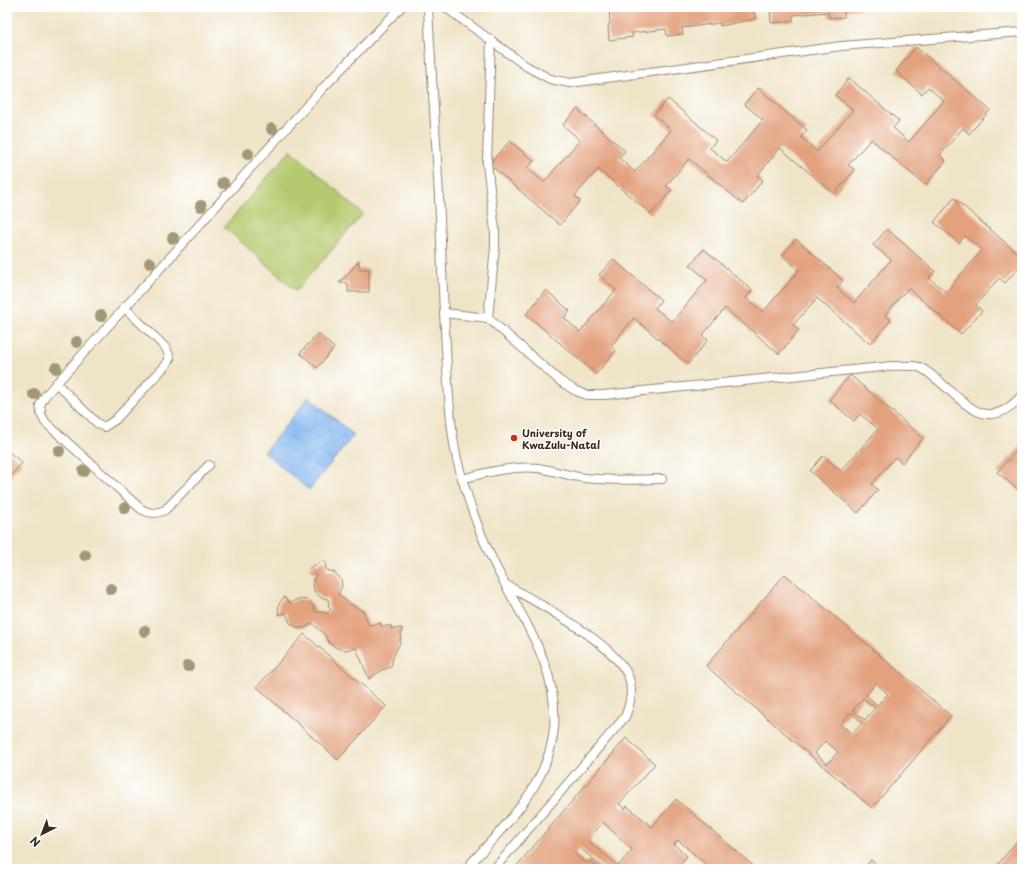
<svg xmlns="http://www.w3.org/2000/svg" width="1029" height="876" viewBox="0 0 1029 876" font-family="'Playpen Sans',sans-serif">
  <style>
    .pitch { fill: #b5ca6f; stroke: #787a46 }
    .water { fill: url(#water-ripples); stroke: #5e7086 }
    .building { fill: #e3a17d; fill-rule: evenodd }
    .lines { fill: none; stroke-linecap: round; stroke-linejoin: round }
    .lane-casing { stroke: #968773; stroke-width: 10 }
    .lane { stroke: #fff; stroke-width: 8 }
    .tree { fill: #a19878 }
    .poi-dot { fill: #c8321e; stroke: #fff; stroke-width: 1.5 }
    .labels { text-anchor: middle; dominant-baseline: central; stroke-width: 3; stroke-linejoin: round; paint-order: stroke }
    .poi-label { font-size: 10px; font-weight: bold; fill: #3b2a1e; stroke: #fff; text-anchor: start }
  </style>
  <defs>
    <pattern id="water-ripples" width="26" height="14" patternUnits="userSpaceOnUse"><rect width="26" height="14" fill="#81b5ef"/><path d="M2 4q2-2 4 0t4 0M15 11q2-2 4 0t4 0" fill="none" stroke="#6b93c1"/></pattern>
  </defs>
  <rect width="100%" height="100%" fill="#fff"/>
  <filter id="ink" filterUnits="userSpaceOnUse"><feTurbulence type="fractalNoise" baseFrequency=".025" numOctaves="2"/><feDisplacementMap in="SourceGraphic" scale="8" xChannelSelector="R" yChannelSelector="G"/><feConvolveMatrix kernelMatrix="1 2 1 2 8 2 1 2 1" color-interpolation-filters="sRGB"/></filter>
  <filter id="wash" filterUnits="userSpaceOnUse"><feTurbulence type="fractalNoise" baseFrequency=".012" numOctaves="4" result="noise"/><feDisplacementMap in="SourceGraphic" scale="16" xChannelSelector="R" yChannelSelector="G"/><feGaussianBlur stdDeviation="0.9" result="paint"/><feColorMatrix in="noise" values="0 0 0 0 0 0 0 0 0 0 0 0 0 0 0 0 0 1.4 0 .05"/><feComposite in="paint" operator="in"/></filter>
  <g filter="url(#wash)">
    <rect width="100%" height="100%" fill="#f0e4c8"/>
    <path class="pitch" d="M291 150 363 214 296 291 224 227Z"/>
    <path class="water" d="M309 397 354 435 309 490 264 452Z"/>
    <g id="blocks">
      <g class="building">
        <path d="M609 7H745V9L753 8 755 19 720 26V23L682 28 683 34 667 36 666 29 632 33 633 37 609 40 608 26 610 22Z"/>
        <path d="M770 7H870V8L844 11V17L829 18 828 12 793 15V21L771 23Z"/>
        <path d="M916 47 990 110 969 134 963 128 940 155 946 161 925 185 871 139 848 165 855 170 834 194 780 148 757 176 763 180 743 204 689 159 666 186 672 190 651 214 598 169 575 196 580 201 560 225 489 164 510 141 534 161 527 168 544 182 580 140 563 125 577 109 625 151 619 158 635 172 671 130 654 115 668 99 716 140 710 148 727 162 763 120 744 104 758 88 807 130 801 137 817 152 853 110 835 95 849 78 899 121 893 128 909 142 944 101 928 87 922 94 896 71Z"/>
        <path d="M954 198 1022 257V264L1005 283 999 278 976 305 982 311 961 334 908 288 885 315 891 320 870 344 817 298 793 325 799 330 779 354 725 308 702 336 708 340 688 364 634 318 611 346 616 351 596 374 526 314 546 290 570 311 564 318 580 332 616 290 599 275 613 259 661 300 655 308 672 322 707 280 690 265 704 249 752 290 746 298 763 312 799 270 782 255 796 239 843 280 837 288 854 303 891 260 873 245 887 229 935 271 929 278 946 292 982 250 965 236 959 243 934 222Z"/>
        <path d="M359 261V269H369V292H348V283H339Z"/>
        <path d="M318 333 334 348 317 368 300 353Z"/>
        <path d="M850 375 923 438 902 463 895 457 872 484 878 490 858 513 810 471 823 456 841 471 878 429 860 414 854 421 829 400Z"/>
        <path d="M1022 445V493L997 472Z"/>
        <path d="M7 450 22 463 7 480Z"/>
        <path d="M325 560 326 570 334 572 341 579 342 586 338 594 350 604 363 611 369 625 381 623V626H392L391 629 402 628 400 643 393 657 391 667 382 670 369 679 356 648 345 650 337 648 330 644 324 634 312 623 305 628H298L290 623 286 613 278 615 279 604 284 597 290 603 298 599 308 600 313 605 316 612H324L327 614 331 609 329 607 328 599 321 598 314 591 313 581 316 574 309 568Z"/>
        <path d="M785 574 951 716 872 808 706 666ZM876 683 888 694 877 705 866 695ZM863 698 875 708 865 720 853 710ZM851 712 862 723 852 734 840 724ZM825 741 838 752 827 764 815 753Z"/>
        <path d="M304 634 386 706 338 760 257 687Z"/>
        <path d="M626 738 655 764 619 804 625 809 627 806 652 827 676 799 757 869H711L678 840 674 844 687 856 676 869H605L579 847 574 853 586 863 589 860 599 869H514ZM603 822 632 850 618 866 588 840Z"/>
        <path d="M1022 835V869H994Z"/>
        <path d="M871 860 878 866 877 868 878 869H863Z"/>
      </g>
    </g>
  </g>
  <g filter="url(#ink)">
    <use href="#blocks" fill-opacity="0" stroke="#968773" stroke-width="1"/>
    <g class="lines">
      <g class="lane-casing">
        <g id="lane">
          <path d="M428 7C432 85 438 162 441 240 442 283 445 326 447 368 449 397 450 426 456 455 465 492 477 528 494 563 520 616 559 665 554 728 549 786 503 827 466 869"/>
          <path d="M445 7 526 66 550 79 570 83 841 46 1022 32"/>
          <path d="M444 313 488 318 560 381 576 391 587 395H604L892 366C901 366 910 365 919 367 927 370 933 377 939 381 969 407 989 433 1022 395"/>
          <path d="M488 318 495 247V231L487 163 491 39"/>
          <path d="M56 383 97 423 104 427 115 420 165 366 170 358 166 348 124 307"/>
          <path d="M209 465 165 510C156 514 150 514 141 509L45 422 41 414 40 405 45 396 322 89 401 7"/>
          <path d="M462 479C487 472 512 466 538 468 553 470 569 476 585 478 611 481 636 480 662 479"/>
          <path d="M494 869 625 717C630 705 633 690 629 678 616 643 537 603 505 584"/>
        </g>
      </g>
      <use href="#lane" class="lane"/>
    </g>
    <g class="tree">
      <circle cx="272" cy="129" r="6"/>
      <circle cx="248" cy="154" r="6"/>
      <circle cx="223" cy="183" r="6"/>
      <circle cx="201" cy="206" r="6"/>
      <circle cx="173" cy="238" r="6"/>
      <circle cx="150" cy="263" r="6"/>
      <circle cx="101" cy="316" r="6"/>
      <circle cx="77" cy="342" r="6"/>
      <circle cx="56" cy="368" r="6"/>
      <circle cx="34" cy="394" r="6"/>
      <circle cx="59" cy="451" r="6"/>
      <circle cx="84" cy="471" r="6"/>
      <circle cx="125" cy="508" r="6"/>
      <circle cx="85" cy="555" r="6"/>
      <circle cx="111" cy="589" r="6"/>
      <circle cx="145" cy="631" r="6"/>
      <circle cx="188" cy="666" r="6"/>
    </g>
  </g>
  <circle class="poi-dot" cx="514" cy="438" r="4"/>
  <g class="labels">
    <g class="poi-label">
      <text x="522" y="432">University of<tspan x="522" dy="12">KwaZulu-Natal</tspan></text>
    </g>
  </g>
  <rect width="1029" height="876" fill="none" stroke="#fff" stroke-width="24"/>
  <g transform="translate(42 834) rotate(222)" stroke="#ffffff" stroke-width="3" paint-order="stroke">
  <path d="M0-3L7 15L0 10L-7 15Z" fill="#3b2a1e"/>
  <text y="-6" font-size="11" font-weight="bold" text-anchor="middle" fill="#3b2a1e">N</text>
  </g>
</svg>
